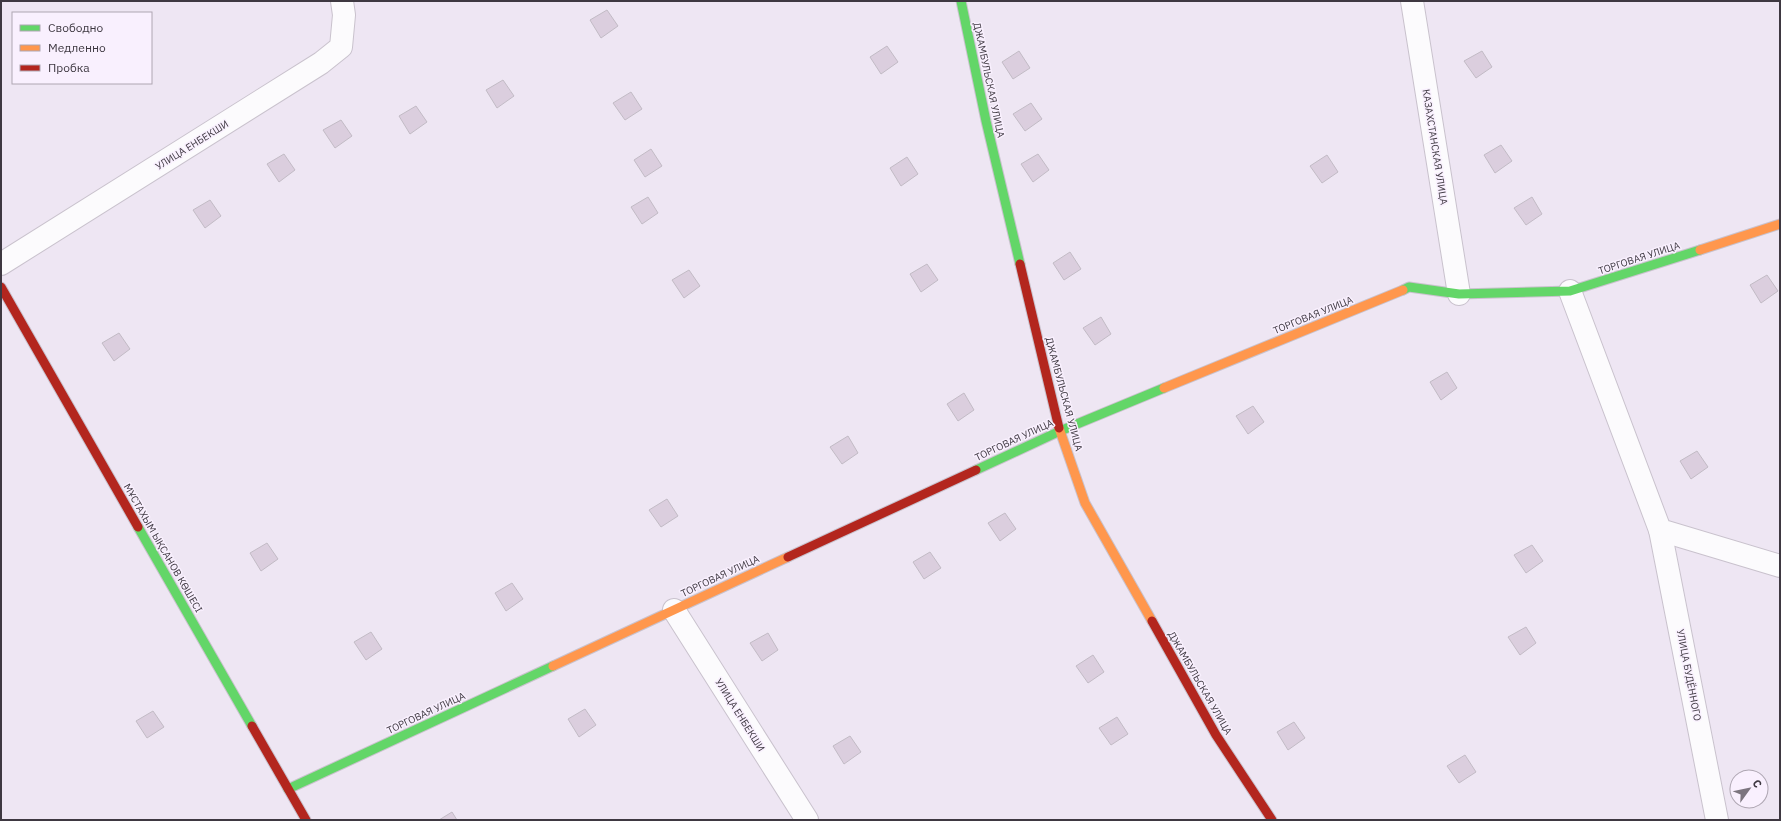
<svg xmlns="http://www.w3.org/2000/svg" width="1781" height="821" viewBox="0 0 1781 821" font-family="'IBM Plex Sans',sans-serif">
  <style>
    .building { fill: #dbcede; stroke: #c2bbc5 }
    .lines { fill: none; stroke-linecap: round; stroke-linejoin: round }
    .street-casing { stroke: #c9c2cd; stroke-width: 24 }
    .fast-casing { stroke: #c9c2cd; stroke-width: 11 }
    .slow-casing { stroke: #c9c2cd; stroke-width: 11 }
    .jam-casing { stroke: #c9c2cd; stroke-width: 11 }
    .street { stroke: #fcfbfd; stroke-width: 22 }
    .fast { stroke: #63d668; stroke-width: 9 }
    .slow { stroke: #ff974d; stroke-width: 9 }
    .jam { stroke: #b3261e; stroke-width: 9 }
    .labels { text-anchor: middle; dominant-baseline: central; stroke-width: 3; stroke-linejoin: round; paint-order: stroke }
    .street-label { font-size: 10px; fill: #3e3841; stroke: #f9f0fe }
  </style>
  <rect width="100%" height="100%" fill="#eee6f3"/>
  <g class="building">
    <path d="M607 10 618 26 601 38 590 20Z"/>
    <path d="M887 46 898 62 881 74 870 57Z"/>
    <path d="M1019 51 1030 68 1013 79 1002 62Z"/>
    <path d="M1482 51 1492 67 1476 78 1464 61Z"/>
    <path d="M503 80 514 96 497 108 486 90Z"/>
    <path d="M631 92 642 109 625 120 613 103Z"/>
    <path d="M1031 103 1042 119 1025 131 1013 114Z"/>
    <path d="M416 106 427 122 410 134 399 116Z"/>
    <path d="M341 120 352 136 335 148 323 130Z"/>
    <path d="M1501 145 1512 161 1495 173 1484 155Z"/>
    <path d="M651 149 662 166 645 177 634 160Z"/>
    <path d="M284 154 295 170 279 182 267 164Z"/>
    <path d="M1038 154 1049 170 1033 182 1021 164Z"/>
    <path d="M1327 155 1338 172 1322 183 1310 166Z"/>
    <path d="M907 157 918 174 901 186 890 168Z"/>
    <path d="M648 197 658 213 642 224 631 207Z"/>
    <path d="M1532 197 1542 214 1526 225 1514 208Z"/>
    <path d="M210 200 221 216 205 228 193 210Z"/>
    <path d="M1070 252 1081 269 1064 280 1053 263Z"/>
    <path d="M927 264 938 280 921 292 910 274Z"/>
    <path d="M689 270 700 286 684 298 672 280Z"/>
    <path d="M1767 275 1778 291 1761 303 1750 285Z"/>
    <path d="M1101 317 1111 334 1095 345 1083 328Z"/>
    <path d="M119 333 130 349 114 361 102 343Z"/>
    <path d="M1447 372 1457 388 1441 400 1430 382Z"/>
    <path d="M964 393 974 410 958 421 947 404Z"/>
    <path d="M1253 406 1264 422 1248 434 1236 416Z"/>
    <path d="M848 436 858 453 842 464 830 447Z"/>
    <path d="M1697 451 1708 467 1691 479 1680 461Z"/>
    <path d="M667 499 678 516 661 527 649 510Z"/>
    <path d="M1005 513 1016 529 1000 541 988 523Z"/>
    <path d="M267 543 278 559 261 571 250 553Z"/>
    <path d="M1532 545 1543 561 1526 573 1514 555Z"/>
    <path d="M930 552 941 568 924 579 913 562Z"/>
    <path d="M512 583 523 599 506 611 495 593Z"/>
    <path d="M1526 627 1536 643 1520 655 1508 637Z"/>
    <path d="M371 632 382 649 366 660 354 642Z"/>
    <path d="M768 633 778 650 762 661 750 643Z"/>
    <path d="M1093 655 1104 672 1088 683 1076 666Z"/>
    <path d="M585 709 596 725 579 737 568 719Z"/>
    <path d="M153 711 164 727 147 738 136 721Z"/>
    <path d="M1117 717 1128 734 1111 745 1099 728Z"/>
    <path d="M1294 722 1305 738 1288 750 1277 732Z"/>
    <path d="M850 736 861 752 844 764 833 746Z"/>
    <path d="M1465 755 1476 772 1459 783 1447 766Z"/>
    <path d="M452 812 457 820H439Z"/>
  </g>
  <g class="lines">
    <g class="street-casing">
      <g id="street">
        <path d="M1412 1 1459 294"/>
        <path d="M1 264 321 63 341 47 344 15 342 1"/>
        <path d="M1570 291 1660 530 1780 566"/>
        <path d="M1660 530 1717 820"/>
        <path d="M674 610 807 820"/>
      </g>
    </g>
    <g class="fast-casing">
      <g id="fast">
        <path d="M961 1 986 121 1020 264"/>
        <path d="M1403 290 1409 287 1459 294 1570 291 1700 250"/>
        <path d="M976 470 1060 431 1164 388"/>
        <path d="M138 527 252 726"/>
        <path d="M288 789 553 666"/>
      </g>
    </g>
    <g class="slow-casing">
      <g id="slow">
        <path d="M1700 250 1780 224"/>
        <path d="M1164 388 1403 290"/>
        <path d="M1059 428 1085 503 1152 621"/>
        <path d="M553 666 788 557"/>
      </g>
    </g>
    <g class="jam-casing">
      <g id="jam">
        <path d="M1020 264 1059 428"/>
        <path d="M1 287 138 527"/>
        <path d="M788 557 976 470"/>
        <path d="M1152 621 1216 735 1272 820"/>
        <path d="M252 726 306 820"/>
      </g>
    </g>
    <use href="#street" class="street"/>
    <use href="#fast" class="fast"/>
    <use href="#slow" class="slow"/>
    <use href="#jam" class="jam"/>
  </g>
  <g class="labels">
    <g class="street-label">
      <text transform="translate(989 80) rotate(78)">ДЖАМБУЛЬСКАЯ УЛИЦА</text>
      <text transform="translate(192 145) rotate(-32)">УЛИЦА ЕНБЕКШИ</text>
      <text transform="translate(1435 147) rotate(81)">КАЗАХСТАНСКАЯ УЛИЦА</text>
      <text transform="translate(1639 258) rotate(-18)">ТОРГОВАЯ УЛИЦА</text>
      <text transform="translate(1313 315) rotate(-22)">ТОРГОВАЯ УЛИЦА</text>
      <text transform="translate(1064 394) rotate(75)">ДЖАМБУЛЬСКАЯ УЛИЦА</text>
      <text transform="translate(1014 440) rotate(-25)">ТОРГОВАЯ УЛИЦА</text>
      <text transform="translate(163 548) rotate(60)">МҰСТАХЫМ ЫҚСАНОВ КӨШЕСІ</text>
      <text transform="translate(720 576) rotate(-25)">ТОРГОВАЯ УЛИЦА</text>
      <text transform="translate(1689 675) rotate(79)">УЛИЦА БУДЁННОГО</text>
      <text transform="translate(1200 683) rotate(60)">ДЖАМБУЛЬСКАЯ УЛИЦА</text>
      <text transform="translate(426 713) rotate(-25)">ТОРГОВАЯ УЛИЦА</text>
      <text transform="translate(740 715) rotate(58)">УЛИЦА ЕНБЕКШИ</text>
    </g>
  </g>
  <rect width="1781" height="821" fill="none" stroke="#3e3841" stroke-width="4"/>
  <rect x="12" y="12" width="140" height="72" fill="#f9f0fe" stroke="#aea6b2"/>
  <rect x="20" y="25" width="20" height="6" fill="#63d668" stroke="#aea6b2"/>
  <text x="48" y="32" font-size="12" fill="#3e3841">Свободно</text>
  <rect x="20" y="45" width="20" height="6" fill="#ff974d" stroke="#aea6b2"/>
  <text x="48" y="52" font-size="12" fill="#3e3841">Медленно</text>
  <rect x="20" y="65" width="20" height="6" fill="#b3261e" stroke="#aea6b2"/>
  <text x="48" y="72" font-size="12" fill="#3e3841">Пробка</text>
  <g transform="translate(1749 789) rotate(57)"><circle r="19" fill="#f9f0fe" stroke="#aea6b2"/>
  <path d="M0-3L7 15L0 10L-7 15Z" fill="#7c757f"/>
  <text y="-6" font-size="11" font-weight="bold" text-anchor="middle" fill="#3e3841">С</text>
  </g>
</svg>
